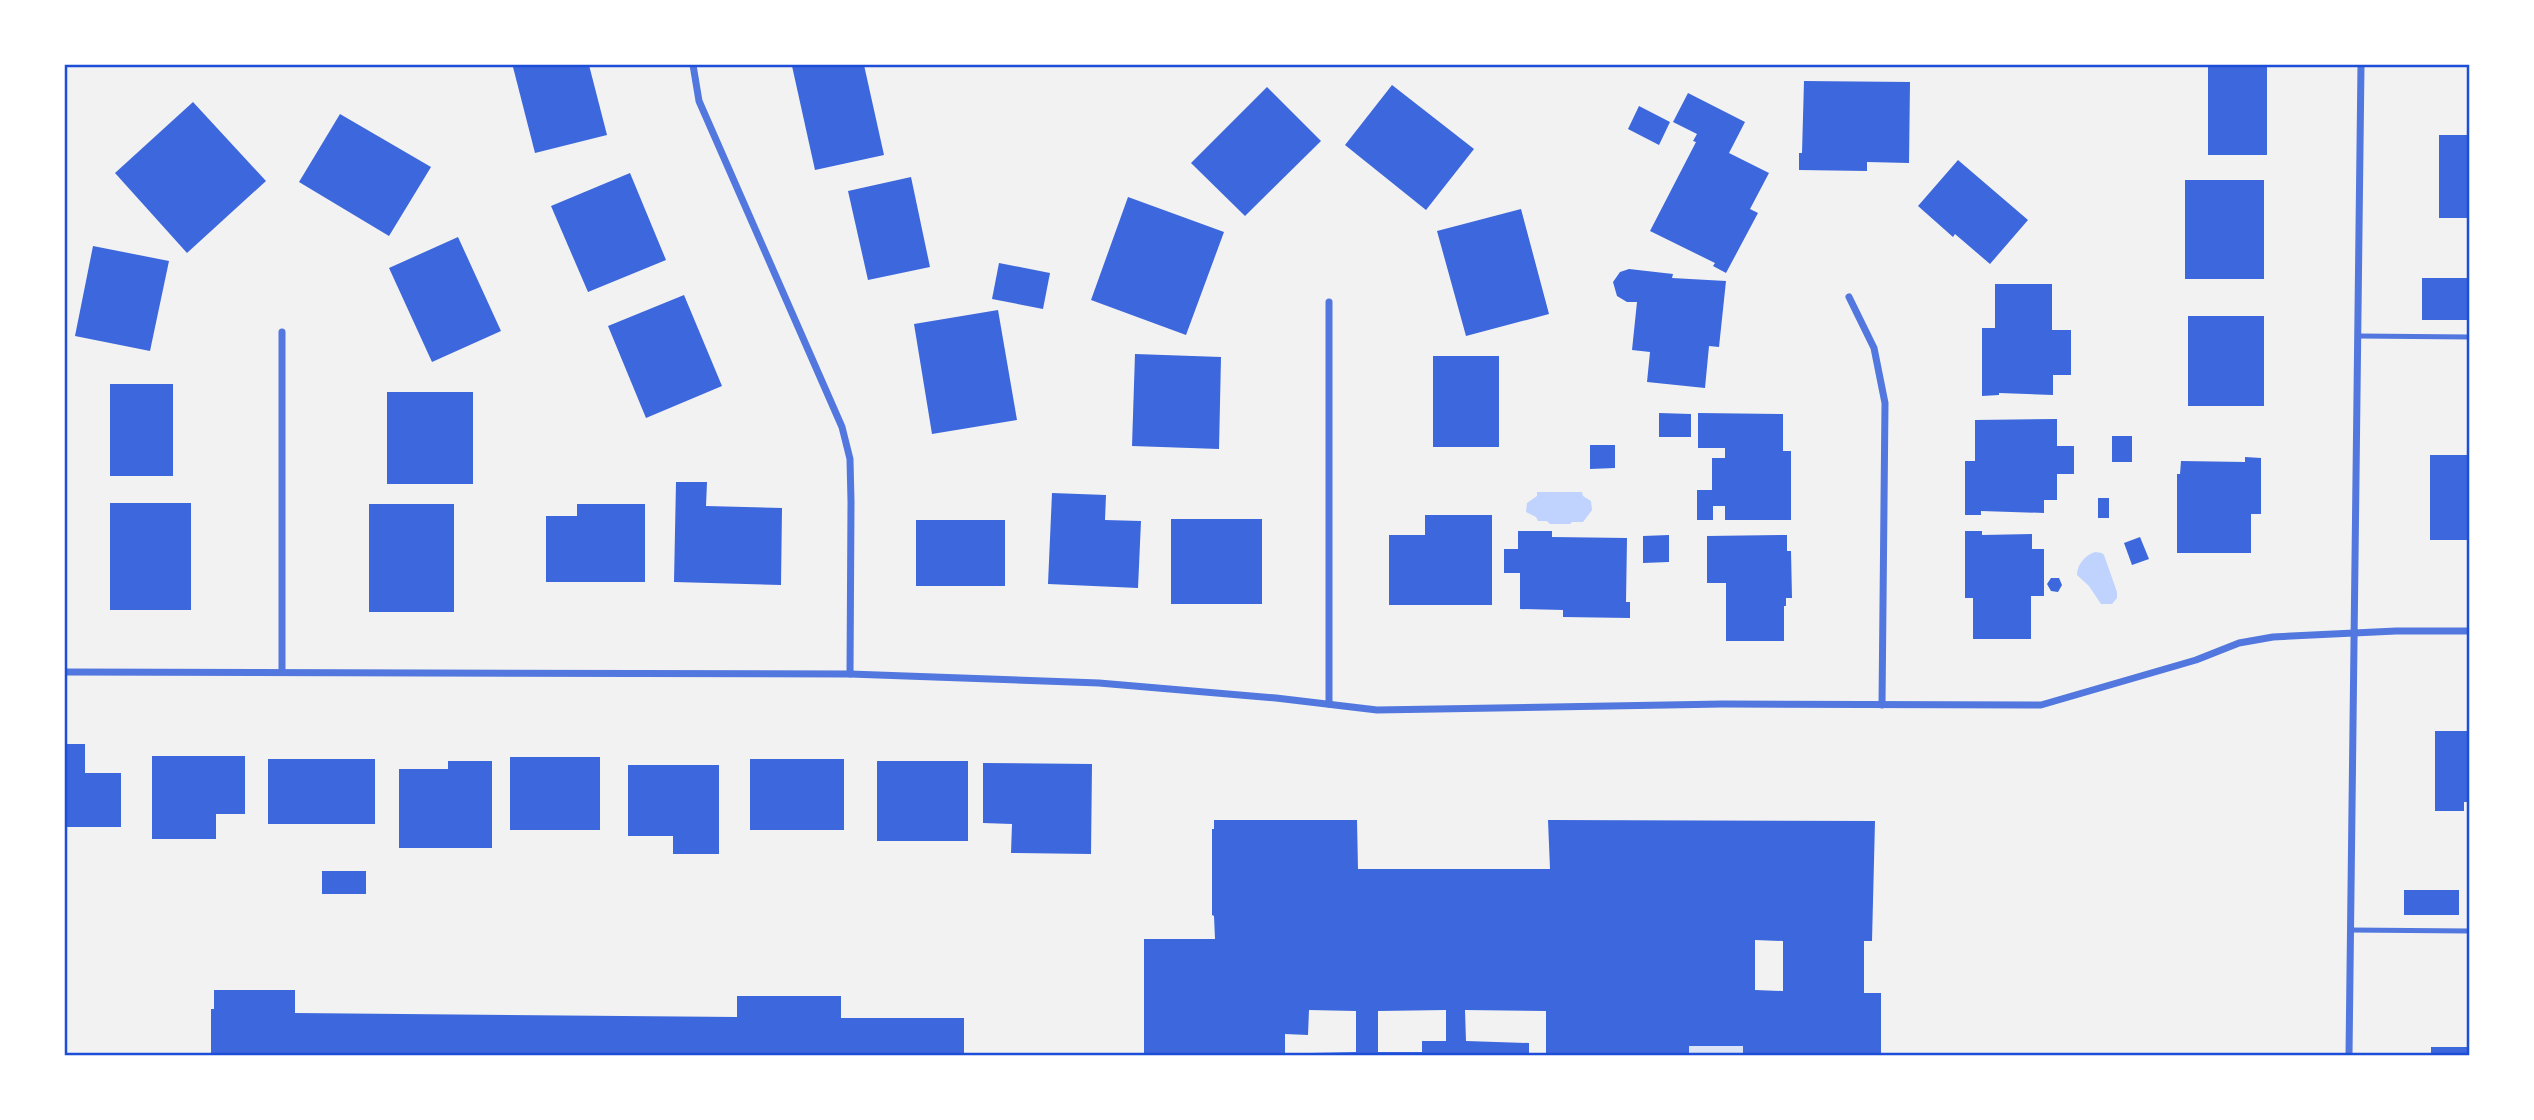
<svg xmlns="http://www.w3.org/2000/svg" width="2534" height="1120" font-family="Bitter,serif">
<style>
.green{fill:#dbe4f7}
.water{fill:#bfd3fe}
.building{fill:#3d67dc;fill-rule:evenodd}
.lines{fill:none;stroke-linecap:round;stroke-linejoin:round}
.service{stroke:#5277de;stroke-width:5}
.minor{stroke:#5277de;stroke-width:7}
.neatline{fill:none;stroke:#1d4ed8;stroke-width:2.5}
</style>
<rect width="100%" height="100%" fill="#f2f2f2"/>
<rect class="green" x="1689" y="1046" width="54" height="9"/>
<g class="water">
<polygon points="1537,492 1582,492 1583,496 1591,501 1592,510 1583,522 1572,522 1570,524 1550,524 1547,521 1538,521 1536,517 1526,512 1527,503 1537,496"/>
<path d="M2095,552L2102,553L2104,555L2117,592V598L2112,604H2101L2089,586L2077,575C2077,565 2085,555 2095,552Z"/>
</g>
<g class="building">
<polygon points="520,65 589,65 607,135 535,153 513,67"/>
<polygon points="797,65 864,65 884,155 815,170 792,66"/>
<rect x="2208" y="65" width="59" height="90"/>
<polygon points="1804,81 1910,82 1909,163 1867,162 1867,171 1799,170 1799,153 1802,153"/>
<polygon points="1392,85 1474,149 1426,210 1345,145"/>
<polygon points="1267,87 1321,141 1245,216 1191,163"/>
<polygon points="1688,93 1745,122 1729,153 1769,173 1750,209 1758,213 1726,273 1713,266 1715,263 1650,231 1696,142 1693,141 1697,134 1673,122"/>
<polygon points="193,102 266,181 187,253 115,173"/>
<polygon points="1639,106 1670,122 1659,145 1628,129"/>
<polygon points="340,114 431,167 389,236 299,182"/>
<rect x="2439" y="135" width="30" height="83"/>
<polygon points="1958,160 2028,220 1990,264 1955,234 1953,237 1918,206"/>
<polygon points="630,173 666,260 588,292 551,206"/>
<polygon points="911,177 930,267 868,280 848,191"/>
<rect x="2185" y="180" width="79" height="99"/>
<polygon points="1128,197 1224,232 1186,335 1091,300"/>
<polygon points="1521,209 1549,314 1466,336 1437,231"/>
<polygon points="458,237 501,331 432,362 389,268"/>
<polygon points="93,246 169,261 150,351 75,336"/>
<polygon points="999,263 1050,273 1043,309 992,299"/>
<polygon points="1629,269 1673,274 1672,278 1726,281 1719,347 1709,346 1705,388 1647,382 1650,352 1632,350 1637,302 1627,302 1617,296 1613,282 1620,272"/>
<rect x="2422" y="278" width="47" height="42"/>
<polygon points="1995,284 2052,284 2052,330 2071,330 2071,375 2053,375 2053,395 1999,393 1999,395 1982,396 1982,328 1995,328"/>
<polygon points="684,295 722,386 646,418 608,326"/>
<polygon points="998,310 1017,420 932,434 914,324"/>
<rect x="2188" y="316" width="76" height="90"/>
<polygon points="1135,354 1221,357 1219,449 1132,446"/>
<rect x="1433" y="356" width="66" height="91"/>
<rect x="110" y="384" width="63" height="92"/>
<rect x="387" y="392" width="86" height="92"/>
<polygon points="1659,413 1691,414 1691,437 1659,437"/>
<polygon points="1698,413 1783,414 1783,451 1791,451 1791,520 1725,520 1725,506 1713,506 1713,520 1697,520 1697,490 1712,490 1712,458 1725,458 1725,448 1698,448"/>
<polygon points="2057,419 2057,446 2074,446 2074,474 2057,474 2057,500 2044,500 2044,513 1981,511 1981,515 1965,515 1965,461 1975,461 1975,420"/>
<rect x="2112" y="436" width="20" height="26"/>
<polygon points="1590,445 1615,445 1615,468 1590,469"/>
<rect x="2430" y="455" width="39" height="85"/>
<polygon points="2245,457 2261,458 2261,514 2251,514 2251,553 2177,553 2177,474 2180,474 2181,461 2245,462"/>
<polygon points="676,482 707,482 706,506 782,508 781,585 674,582"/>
<polygon points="1052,493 1106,495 1105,520 1141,521 1138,588 1048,584"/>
<rect x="2098" y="498" width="11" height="20"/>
<rect x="110" y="503" width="81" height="107"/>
<rect x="369" y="504" width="85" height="108"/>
<polygon points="577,504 645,504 645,582 546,582 546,516 577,516"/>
<polygon points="1425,515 1492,515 1492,605 1389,605 1389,535 1425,535"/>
<rect x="1171" y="519" width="91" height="85"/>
<rect x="916" y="520" width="89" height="66"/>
<polygon points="1518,531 1552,531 1552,537 1627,538 1626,602 1630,602 1630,618 1563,617 1563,610 1520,609 1520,573 1504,573 1504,549 1518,549"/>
<polygon points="1965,531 1982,531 1982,535 2032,534 2032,549 2044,549 2044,596 2031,596 2031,639 1973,639 1973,598 1965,598"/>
<polygon points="1669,535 1669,562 1643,563 1643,536"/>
<polygon points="1787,535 1787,551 1791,551 1792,598 1786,598 1786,606 1784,606 1784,641 1726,641 1726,583 1707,583 1707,536"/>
<polygon points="2140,537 2149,559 2132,565 2124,543"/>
<polygon points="2051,578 2059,578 2062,585 2058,592 2051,591 2047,584"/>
<polygon points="2435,731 2469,731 2469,802 2464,802 2464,811 2435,811"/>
<polygon points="65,744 85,744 85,773 121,773 121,827 65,827"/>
<polygon points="152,756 245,756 245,814 216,814 216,839 152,839"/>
<rect x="510" y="757" width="90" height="73"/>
<rect x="268" y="759" width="107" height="65"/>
<rect x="750" y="759" width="94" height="71"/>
<polygon points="448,761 492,761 492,848 399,848 399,769 448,769"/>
<rect x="877" y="761" width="91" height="80"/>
<polygon points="983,763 1092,764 1091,854 1011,853 1012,824 983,823"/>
<polygon points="628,765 719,765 719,854 673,854 673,836 628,836"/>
<path d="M1214,820H1357L1358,869H1550L1548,820L1875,821L1872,941H1864V993H1881V1055H1743V1046H1689V1055H1546V1011L1465,1010L1466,1041L1529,1043V1055H1310V1053L1356,1052V1011L1309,1010L1308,1035L1285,1034V1055H1144V939H1215L1214,916L1212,915V829H1214ZM1755,940L1783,941V991L1755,990ZM1446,1010V1041H1422V1052H1378V1011Z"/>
<rect x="322" y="871" width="44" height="23"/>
<rect x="2404" y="890" width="55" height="25"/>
<polygon points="214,990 295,990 295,1013 737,1017 737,996 841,996 841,1018 964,1018 964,1055 211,1055 211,1009 214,1009"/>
<rect x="2431" y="1047" width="38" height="8"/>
</g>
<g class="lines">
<g class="service">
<polyline points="2359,336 2469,337"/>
<polyline points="2350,930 2469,931"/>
</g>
<g class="minor">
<polyline points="693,65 699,101 842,427 850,459 851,502 850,674"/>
<polyline points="1849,297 1874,348 1885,403 1882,705"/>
<polyline points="282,332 282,672"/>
<polyline points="65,672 850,674 1099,683 1276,698 1377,710 1723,704 2041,705 2196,660 2239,643 2273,637 2396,631 2469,631"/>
<polyline points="1329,704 1329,302"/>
<polyline points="2349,1055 2361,65"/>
</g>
</g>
<rect width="2534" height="1120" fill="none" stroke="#ffffff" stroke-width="133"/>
<rect x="66" y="66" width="2402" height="988" class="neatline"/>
</svg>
